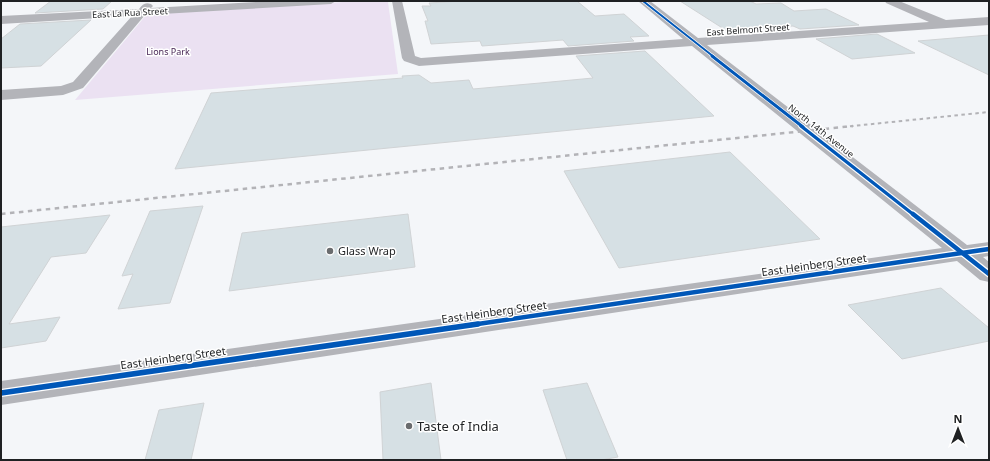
<svg xmlns="http://www.w3.org/2000/svg" width="990" height="461" font-family="'Noto Sans',sans-serif">
<style>
.green{fill:#ebe1f2}
.building{fill:#d6e0e4;stroke:#d0d3d5}
.lines{fill:none;stroke-linecap:round;stroke-linejoin:round}
.minor{fill:#b3b4b9;fill-rule:evenodd}
.rail-far1{stroke:#b3b3b7;stroke-width:2;stroke-dasharray:3.5 3.5;stroke-linecap:butt}
.rail{stroke:#b3b3b7;stroke-width:2.5;stroke-dasharray:4.5 4.5;stroke-linecap:butt}
.cycleway-far4-casing{stroke:#fff;stroke-width:3.5}
.cycleway-far3-casing{stroke:#fff;stroke-width:4.5}
.cycleway-far2-casing{stroke:#fff;stroke-width:5.5}
.cycleway-far1-casing{stroke:#fff;stroke-width:7}
.cycleway-casing{stroke:#fff;stroke-width:8}
.cycleway-far4{stroke:#0057b8;stroke-width:2}
.cycleway-far3{stroke:#0057b8;stroke-width:3}
.cycleway-far2{stroke:#0057b8;stroke-width:3.5}
.cycleway-far1{stroke:#0057b8;stroke-width:4.5}
.cycleway{stroke:#0057b8;stroke-width:5.5}
.poi-dot{fill:#6a6c6e;stroke:#fff;stroke-width:1.5}
.labels{text-anchor:middle;stroke-width:3;stroke-linejoin:round;paint-order:stroke}
.far-street-label{font-size:9px;fill:#1f2123;stroke:#fff}
.far-park-label{font-size:9px;fill:#492856;stroke:#fff}
.poi-label{font-size:11px;fill:#1f2123;stroke:#fff;text-anchor:start}
.street-label{font-size:11px;fill:#1f2123;stroke:#fff}
.near-poi-label{font-size:13px;fill:#1f2123;stroke:#fff;text-anchor:start}
</style>
<rect width="100%" height="100%" fill="#f4f6f9"/>
<polygon class="green" points="359,1 388,2 398,74 75,100 147,14"/>
<g class="building">
<polygon points="51,1 112,1 103,9 35,13"/>
<polygon points="460,1 577,1 595,16 624,14 649,36 630,37 634,41 568,46 563,40 482,46 480,41 431,44 425,21 428,21 422,6 431,6 429,3"/>
<polygon points="680,1 750,1 756,4 781,3 794,11 826,9 859,25 800,29 793,26 727,31"/>
<polygon points="91,20 41,66 1,68 1,39 20,24"/>
<polygon points="877,34 915,53 852,59 816,39"/>
<polygon points="989,35 989,75 918,41"/>
<polygon points="645,51 714,116 175,169 211,93 403,78 402,76 419,75 431,83 469,80 473,89 540,83 593,78 576,56"/>
<polygon points="730,152 820,239 619,268 564,171"/>
<polygon points="203,206 170,303 118,309 133,274 122,276 150,211"/>
<polygon points="408,214 415,267 229,291 242,233"/>
<polygon points="110,215 86,253 51,257 9,324 60,317 46,341 1,348 1,227"/>
<polygon points="941,288 989,328 989,341 902,359 848,305"/>
<polygon points="431,383 441,460 383,460 380,392"/>
<polygon points="587,383 618,457 601,460 567,460 543,390"/>
<polygon points="204,403 191,460 145,460 159,410"/>
</g>
<g class="lines">
<g class="minor">
<path d="M273,1H336L331,4L145,15L83,88L63,95L1,100V90L61,86L73,82L132,16L1,24V16L139,9C143,4 145,2 151,4L153,6L151,8Z"/>
<polygon points="392,1 402,1 415,56 421,58 683,39 638,1 650,1 698,38 929,22 886,3 885,1 899,1 946,20 989,17 989,25 707,45 967,245 989,242 989,256 983,257 989,262 989,282 980,280 957,261 1,405 1,381 942,248 692,46 419,66 404,61 402,58"/>
</g>
<polyline class="rail-far1" points="843,127 989,112"/>
<polyline class="rail" points="1,214 853,126"/>
<defs>
<polyline id="cycleway-far4" points="643,1 714,57"/>
<polyline id="cycleway-far3" points="712,56 803,127"/>
<polyline id="cycleway-far2" points="801,126 914,215"/>
<g id="cycleway-far1">
<polyline points="913,214 989,274"/>
<polyline points="471,325 989,249"/>
</g>
<polyline id="cycleway" points="1,393 478,324"/>
</defs>
<use href="#cycleway-far4" class="cycleway-far4-casing"/>
<use href="#cycleway-far3" class="cycleway-far3-casing"/>
<use href="#cycleway-far2" class="cycleway-far2-casing"/>
<use href="#cycleway-far1" class="cycleway-far1-casing"/>
<use href="#cycleway" class="cycleway-casing"/>
<use href="#cycleway-far4" class="cycleway-far4"/>
<use href="#cycleway-far3" class="cycleway-far3"/>
<use href="#cycleway-far2" class="cycleway-far2"/>
<use href="#cycleway-far1" class="cycleway-far1"/>
<use href="#cycleway" class="cycleway"/>
</g>
<g class="poi-dot">
<circle cx="330" cy="251" r="4"/>
<circle cx="409" cy="426" r="4"/>
</g>
<g class="labels">
<g class="far-street-label">
<text transform="translate(130 13) rotate(-3)" y="3">East La Rua Street</text>
<text transform="translate(748 30) rotate(-4)" y="3">East Belmont Street</text>
<text transform="translate(821 131) rotate(38)" y="3">North 14th Avenue</text>
</g>
<g class="far-park-label">
<text x="168" y="55">Lions Park</text>
</g>
<g class="poi-label">
<text x="338" y="255">Glass Wrap</text>
</g>
<g class="street-label">
<text transform="translate(814 265) rotate(-8)" y="4">East Heinberg Street</text>
<text transform="translate(494 312) rotate(-8)" y="4">East Heinberg Street</text>
<text transform="translate(173 358) rotate(-8)" y="4">East Heinberg Street</text>
</g>
<g class="near-poi-label">
<text x="417" y="431">Taste of India</text>
</g>
</g>
<rect width="990" height="461" fill="none" stroke="#1f2123" stroke-width="4"/>
<g transform="translate(958 429)" stroke="#ffffff" stroke-width="3" paint-order="stroke">
<path d="M0-3L7 15L0 10L-7 15Z" fill="#1f2123"/>
<text y="-6" font-size="11" font-weight="bold" text-anchor="middle" fill="#1f2123">N</text>
</g>
</svg>
